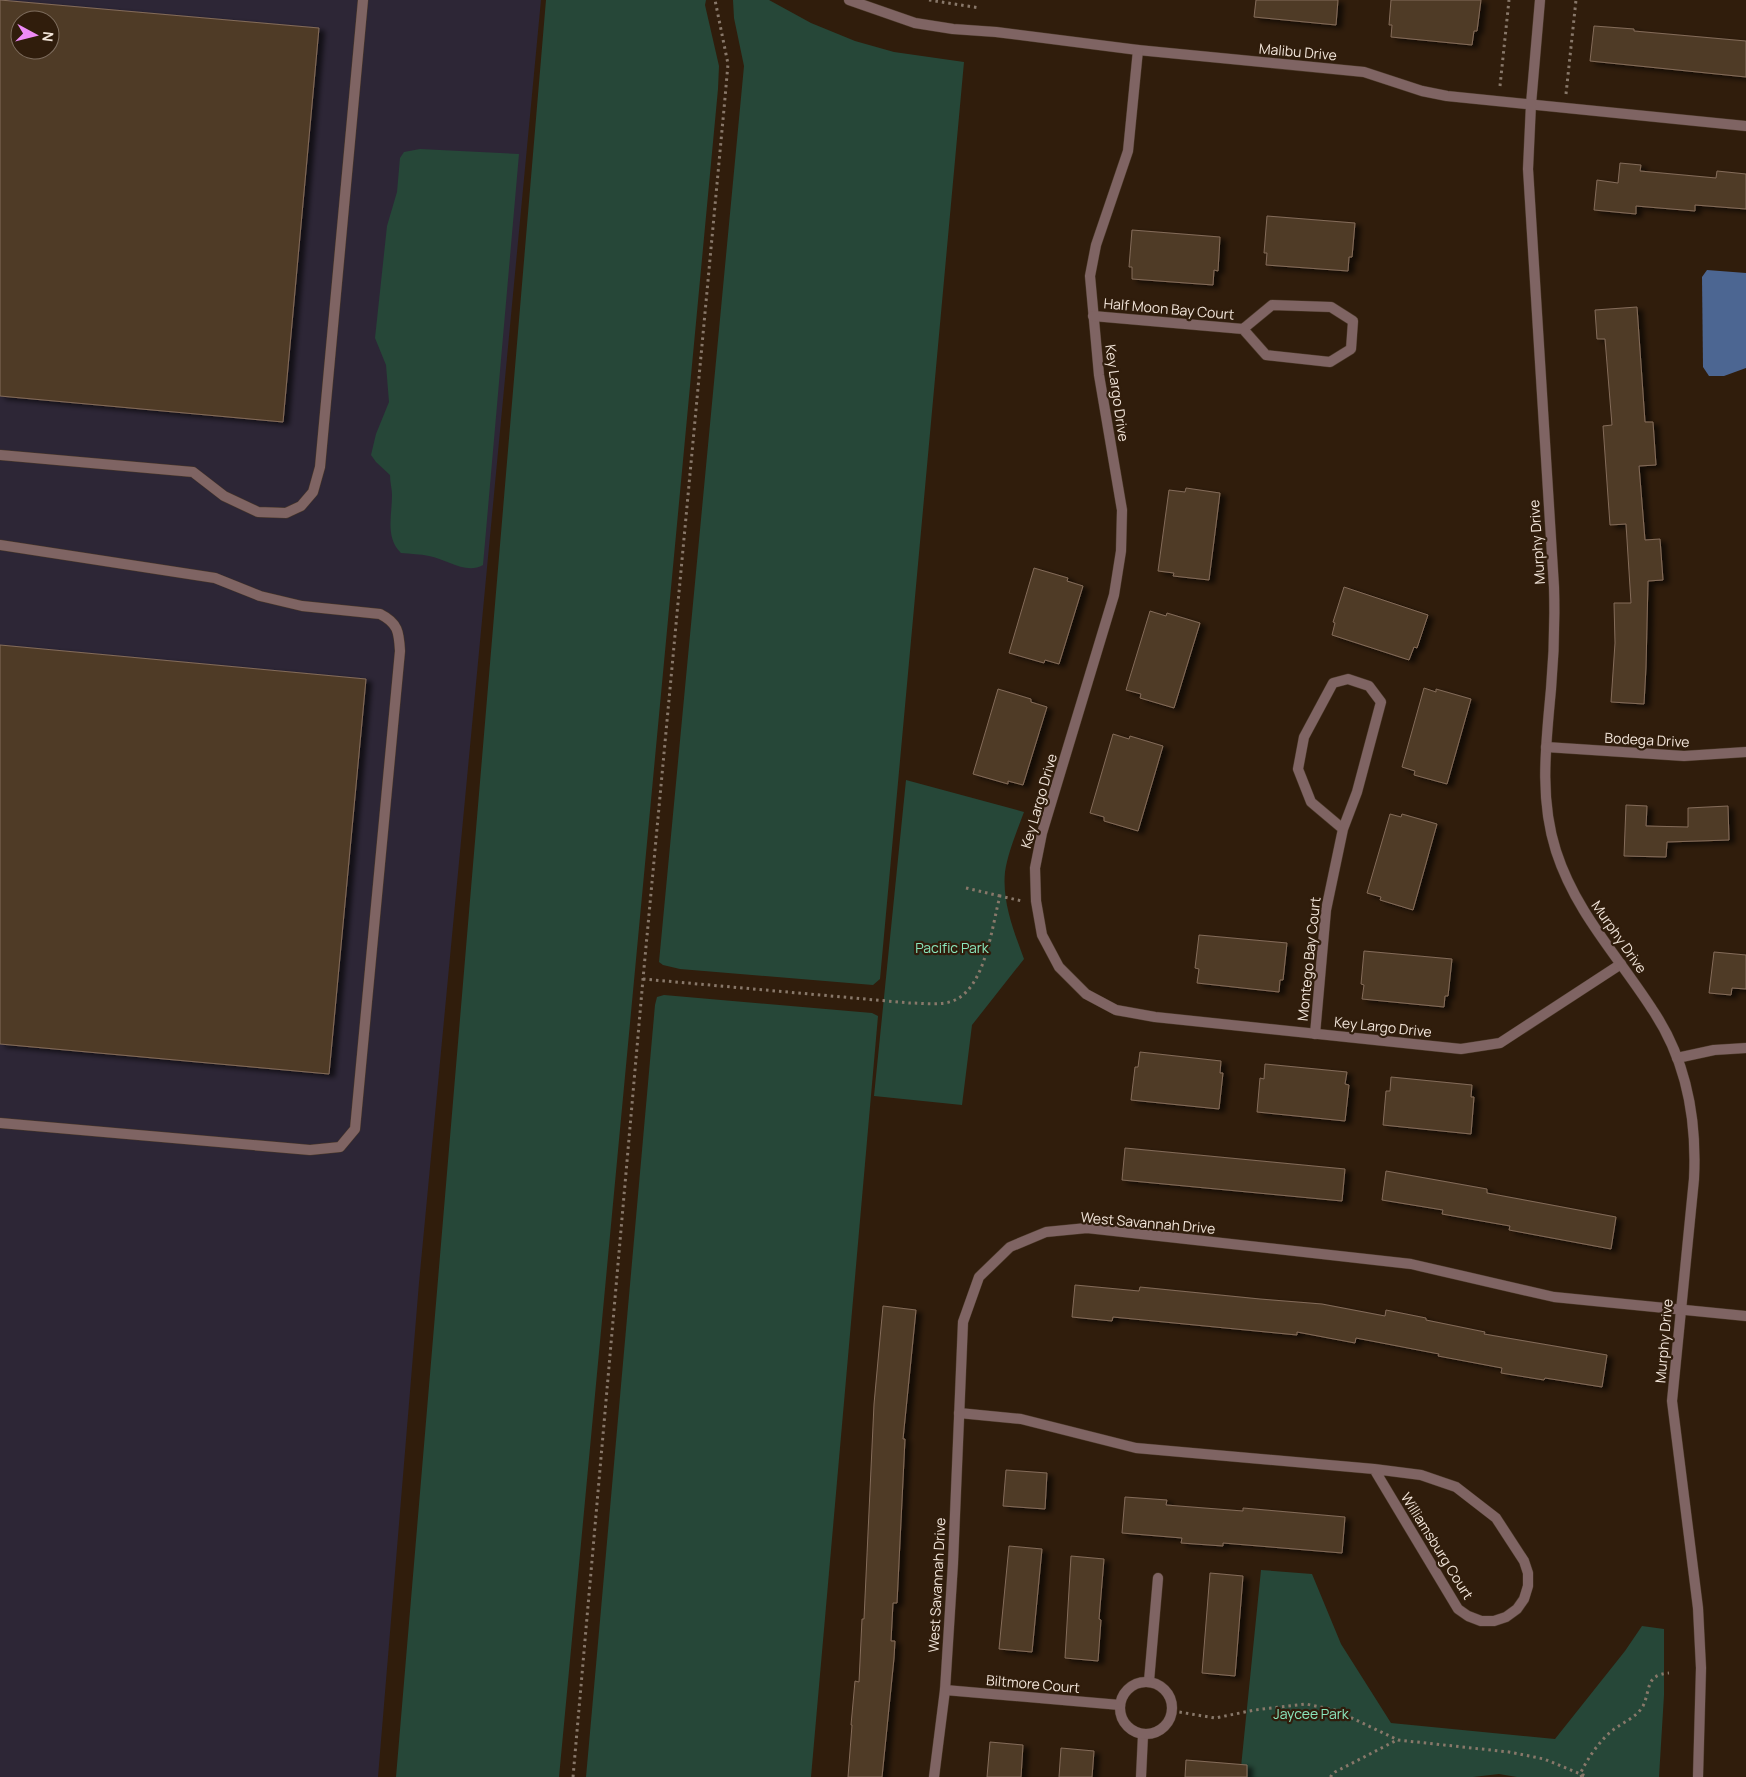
<svg xmlns="http://www.w3.org/2000/svg" width="1746" height="1777" font-family="Manrope,sans-serif">
<style>
.industrial{fill:#2d2636;fill-rule:evenodd}
.green{fill:#264738}
.water{fill:#4c6692}
.building{fill:#4f3a28;stroke:#846c59;fill-rule:evenodd;filter:url(#shadow)}
.lines{fill:none;stroke-linecap:round;stroke-linejoin:round}
.lane-casing{stroke:#4b3929;stroke-width:11}
.street-casing{stroke:#4b3929;stroke-width:11}
.path{stroke:#88786a;stroke-width:3;stroke-dasharray:2.5 4;stroke-linecap:butt}
.lane{stroke:#7f6463;stroke-width:10}
.street{stroke:#7f6463;stroke-width:10}
.labels{text-anchor:middle;stroke-width:4.5;stroke-linejoin:round;paint-order:stroke}
.street-label{font-size:14px;fill:#f2e5da;stroke:#301d0c}
.park-label{font-size:14px;fill:#8ae6bc;stroke:#301d0c}
</style>
<defs>
<filter id="shadow"><feDropShadow dx="5.5" dy="3" stdDeviation="2.5" flood-color="#0009"/></filter>
</defs>
<rect width="100%" height="100%" fill="#301d0c"/>
<path class="industrial" d="M0,0H541L419,1283L378,1777H0ZM20,20H50V50H20Z"/>
<g class="green">
<polygon points="546,0 706,0 705,5 719,66 718,89 559,1777 396,1777"/>
<polygon points="733,0 769,0 811,23 855,41 894,52 964,62 880,979 873,985 680,969 663,965 659,962 744,66 734,18"/>
<path d="M420,149L519,154L483,565C466,575 447,559 429,556C420,554 411,554 401,553C385,537 392,516 392,495C392,489 390,482 390,475L376,462L371,455L376,434L389,402L386,365L375,338L387,226L397,192L400,158L404,152Z"/>
<path d="M906,780L1024,812C1017,831 1008,852 1005,872C1002,902 1014,932 1024,959L972,1025L962,1105L874,1096Z"/>
<polygon points="664,995 872,1013 878,1016 811,1777 586,1777 655,1005 657,997"/>
<polygon points="1261,1570 1312,1574 1341,1644 1391,1723 1555,1739 1625,1651 1642,1626 1664,1629 1664,1695 1659,1777 1517,1777 1499,1774 1473,1777 1240,1777"/>
</g>
<polygon class="water" points="1707,270 1746,273 1746,368 1724,376 1709,376 1703,367 1702,277"/>
<g class="building">
<path d="M0,0L319,28L283,422L0,396ZM20,20H50V50H20Z"/>
<polygon points="1256,0 1338,0 1336,25 1254,17"/>
<polygon points="1391,0 1481,0 1477,31 1474,31 1472,45 1391,37 1392,25 1389,25"/>
<polygon points="1594,26 1634,29 1634,31 1746,41 1746,77 1590,61"/>
<polygon points="1620,163 1641,165 1640,171 1716,178 1717,171 1746,174 1746,209 1695,205 1695,211 1636,206 1636,214 1594,210 1597,180 1618,183"/>
<polygon points="1267,216 1355,223 1352,257 1349,257 1348,271 1266,265 1267,253 1264,253"/>
<polygon points="1132,230 1220,237 1218,271 1214,270 1213,285 1132,279 1132,267 1129,267"/>
<polygon points="1637,307 1645,422 1653,422 1656,465 1639,466 1645,540 1660,539 1663,580 1648,581 1646,667 1644,704 1611,702 1615,643 1614,603 1631,603 1626,524 1610,525 1603,426 1612,425 1605,339 1597,339 1595,310"/>
<polygon points="1186,488 1220,493 1209,580 1173,576 1174,573 1158,571 1169,490 1185,492"/>
<polygon points="1034,568 1068,578 1067,581 1083,586 1059,664 1045,660 1044,663 1009,653"/>
<polygon points="1344,587 1428,615 1417,648 1414,647 1409,660 1332,635 1335,623 1333,622"/>
<polygon points="1150,611 1166,616 1167,613 1200,623 1174,708 1140,698 1141,694 1126,690"/>
<polygon points="0,645 366,679 329,1074 0,1044"/>
<polygon points="1424,688 1436,692 1436,689 1471,699 1447,784 1414,775 1415,771 1402,767"/>
<polygon points="998,689 1031,699 1031,702 1047,707 1023,785 1008,781 1008,784 973,774"/>
<polygon points="1113,734 1129,739 1130,736 1163,746 1138,831 1104,821 1104,817 1090,813"/>
<polygon points="1626,805 1647,806 1646,826 1688,827 1688,808 1728,806 1729,840 1667,842 1666,857 1624,856"/>
<polygon points="1390,814 1401,817 1402,814 1437,824 1413,910 1380,900 1381,897 1367,893"/>
<polygon points="1199,935 1287,943 1283,980 1280,980 1279,992 1197,983 1199,969 1195,968"/>
<polygon points="1364,951 1452,959 1448,996 1445,996 1444,1007 1362,999 1364,985 1361,984"/>
<polygon points="1714,952 1746,955 1746,989 1732,988 1731,995 1709,993"/>
<polygon points="1140,1052 1221,1061 1220,1073 1223,1073 1219,1109 1131,1100 1135,1067 1138,1067"/>
<polygon points="1265,1064 1347,1072 1345,1084 1349,1085 1345,1121 1257,1112 1260,1078 1264,1079"/>
<polygon points="1391,1077 1472,1085 1471,1097 1474,1097 1471,1134 1383,1125 1386,1091 1390,1091"/>
<polygon points="1125,1148 1345,1169 1342,1201 1122,1180"/>
<polygon points="1386,1171 1487,1189 1487,1193 1616,1217 1611,1249 1509,1230 1510,1226 1442,1214 1443,1210 1382,1200"/>
<polygon points="1075,1285 1139,1291 1140,1287 1260,1299 1322,1304 1385,1316 1386,1310 1426,1318 1426,1320 1485,1332 1484,1334 1607,1355 1602,1387 1545,1378 1544,1380 1501,1373 1502,1368 1438,1356 1439,1354 1356,1338 1355,1343 1297,1332 1297,1335 1113,1317 1112,1321 1072,1317"/>
<polygon points="883,1306 916,1310 903,1439 905,1439 897,1603 893,1603 891,1641 895,1641 894,1658 882,1777 848,1777 852,1725 851,1725 855,1681 859,1682 862,1619 864,1619 874,1404"/>
<polygon points="1006,1470 1047,1473 1045,1509 1003,1506"/>
<polygon points="1125,1497 1167,1500 1166,1505 1243,1511 1243,1508 1345,1517 1342,1553 1223,1543 1223,1546 1181,1543 1182,1538 1122,1533"/>
<polygon points="1009,1546 1042,1549 1032,1652 999,1649"/>
<polygon points="1071,1556 1104,1559 1099,1619 1101,1620 1098,1661 1065,1658"/>
<polygon points="1210,1573 1243,1576 1235,1676 1202,1673"/>
<polygon points="990,1742 1023,1745 1021,1777 987,1777"/>
<polygon points="1061,1748 1094,1751 1092,1777 1059,1777"/>
<polygon points="1186,1760 1247,1765 1247,1777 1185,1777"/>
</g>
<g class="lines">
<defs>
<g id="lane">
<polyline points="1531,104 1540,0"/>
<polyline points="0,455 193,472 224,496 258,512 286,513 301,506 313,492 320,467 363,0"/>
<path d="M0,545L215,578L260,596L302,606L380,614C398,623 399,632 400,651L355,1129L340,1147L310,1150L0,1123"/>
<polyline points="1149,1681 1158,1578"/>
<polyline points="1141,1777 1143,1735"/>
</g>
<g id="street">
<polyline points="849,0 915,23 953,29 996,32 1138,50 1364,72 1422,91 1447,96 1746,126"/>
<polyline points="1138,50 1128,151 1096,245 1090,276 1099,375 1122,510 1121,551 1114,595 1042,833 1035,868 1036,901 1042,935 1059,967 1086,994 1116,1010 1155,1017 1461,1049 1500,1043 1621,964"/>
<path d="M1531,104L1528,169L1554,587C1555,621 1554,655 1551,689C1546,744 1539,798 1556,851C1576,913 1618,956 1652,1009C1686,1059 1697,1119 1694,1179L1672,1401L1698,1608L1701,1668L1698,1777"/>
<polyline points="1093,316 1243,329 1266,355 1330,362 1351,349 1353,321 1331,307 1272,305 1243,329"/>
<polyline points="1546,747 1684,756 1746,752"/>
<polyline points="1315,1034 1326,910 1343,829 1357,792 1381,702 1369,686 1348,679 1333,683 1304,737 1298,769 1311,802 1343,829"/>
<polyline points="1677,1058 1714,1050 1746,1048"/>
<polyline points="959,1413 1021,1419 1136,1448 1374,1469 1421,1475 1456,1487 1496,1518 1524,1561 1528,1573 1528,1586 1524,1599 1517,1609 1506,1617 1494,1621 1481,1621 1468,1616 1458,1609 1374,1469"/>
<circle cx="1146" cy="1708" r="26"/>
<polyline points="945,1690 1120,1705"/>
<polyline points="934,1777 945,1690 953,1563 963,1322 979,1277 1010,1247 1046,1232 1087,1228 1411,1264 1554,1297 1746,1316"/>
</g>
</defs>
<use href="#lane" class="lane-casing"/>
<use href="#street" class="street-casing"/>
<g class="path">
<polyline points="929,0 980,8"/>
<polyline points="1500,86 1509,0"/>
<polyline points="1566,94 1576,0"/>
<polyline points="966,888 1000,896"/>
<path d="M643,979L909,1003C924,1003 942,1006 955,1000C986,986 992,925 1000,896L1022,901"/>
<polyline points="1173,1711 1215,1718 1255,1710 1306,1704 1335,1710 1398,1740 1509,1752 1544,1759 1588,1777"/>
<polyline points="573,1777 643,979 725,98 728,64 715,0"/>
<polyline points="1332,1777 1331,1776 1335,1772 1397,1740"/>
<path d="M1582,1777L1580,1774C1588,1758 1599,1741 1613,1730C1623,1722 1636,1718 1643,1706C1651,1689 1645,1675 1669,1673"/>
</g>
<use href="#lane" class="lane"/>
<use href="#street" class="street"/>
</g>
<g class="labels">
<g class="street-label">
<text transform="translate(1298 52) rotate(5)" y="5">Malibu Drive</text>
<text transform="translate(1169 309) rotate(5)" y="5">Half Moon Bay Court</text>
<text transform="translate(1117 393) rotate(82)" y="5">Key Largo Drive</text>
<text transform="translate(1537 542) rotate(-94)" y="5">Murphy Drive</text>
<text transform="translate(1647 740) rotate(3)" y="5">Bodega Drive</text>
<text transform="translate(1039 801) rotate(-74)" y="5">Key Largo Drive</text>
<text transform="translate(1619 937) rotate(55)" y="5">Murphy Drive</text>
<text transform="translate(1309 959) rotate(-84)" y="5">Montego Bay Court</text>
<text transform="translate(1383 1027) rotate(6)" y="5">Key Largo Drive</text>
<text transform="translate(1148 1223) rotate(5)" y="5">West Savannah Drive</text>
<text transform="translate(1664 1341) rotate(-85)" y="5">Murphy Drive</text>
<text transform="translate(1437 1546) rotate(58)" y="5">Williamsburg Court</text>
<text transform="translate(937 1585) rotate(-87)" y="5">West Savannah Drive</text>
<text transform="translate(1033 1684) rotate(5)" y="5">Biltmore Court</text>
</g>
<g class="park-label">
<text x="952" y="953">Pacific Park</text>
<text x="1311" y="1719">Jaycee Park</text>
</g>
</g>
<g transform="translate(35 35) rotate(97)"><circle r="24" fill="#301d0c" stroke="#7e6d5e"/>
<path d="M0-4L9 19L0 12L-9 19Z" fill="#ee8bf7"/>
<text y="-8" font-size="14" font-weight="bold" text-anchor="middle" fill="#f2e5da">N</text>
</g>
</svg>
